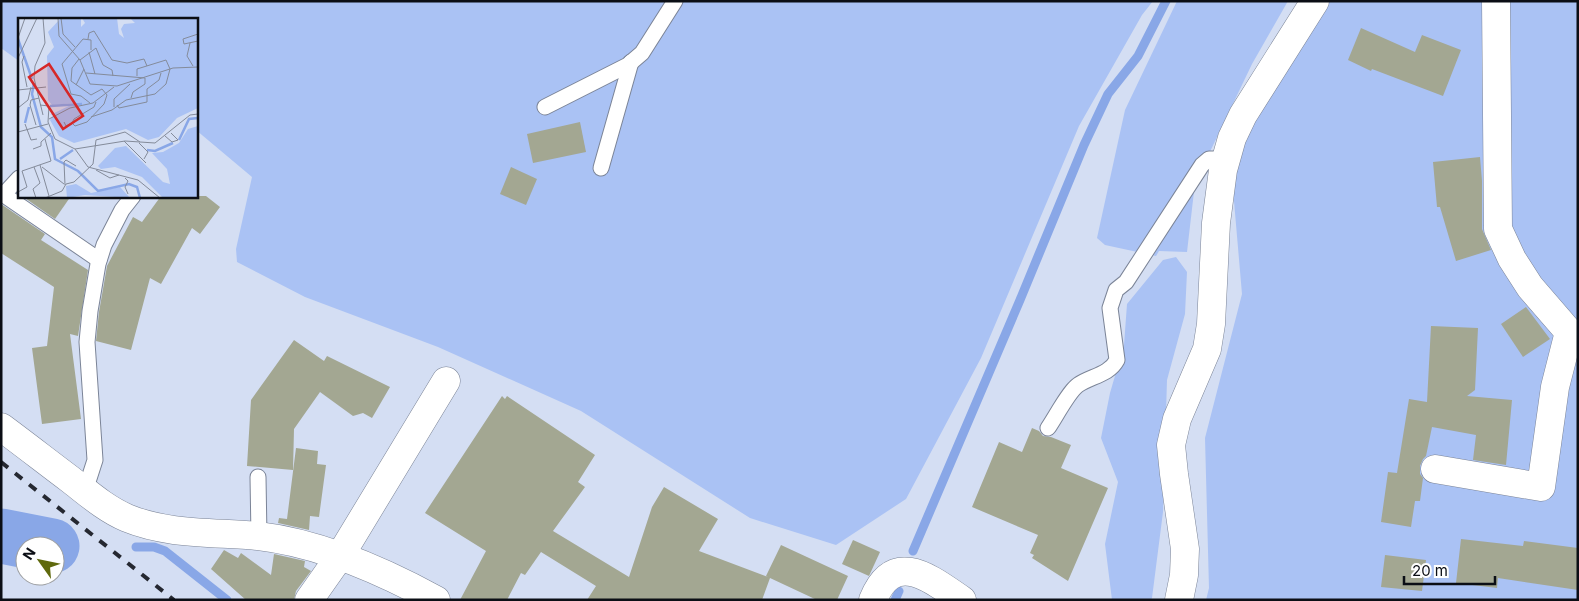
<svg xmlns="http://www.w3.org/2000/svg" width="1579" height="601" font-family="Inter,sans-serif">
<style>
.green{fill:#aac2f4}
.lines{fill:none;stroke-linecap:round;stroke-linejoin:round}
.stream{stroke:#89a7e7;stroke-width:9}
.river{stroke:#89a7e7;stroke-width:55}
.building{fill:#a3a792}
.service-casing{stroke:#7b8497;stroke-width:17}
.minor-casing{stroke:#7b8497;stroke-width:29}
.service{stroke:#fff;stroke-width:15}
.minor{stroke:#fff;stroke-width:28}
.rail{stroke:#252831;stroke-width:4;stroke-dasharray:9 9;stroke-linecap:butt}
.inset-river{fill:none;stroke:#89a7e7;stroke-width:2.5}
.inset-road{fill:none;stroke:#848b9a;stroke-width:1}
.view{fill:#d62828;fill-opacity:0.15;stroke:#d62828;stroke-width:2.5}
.inset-edge{fill:none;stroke:#0b0e15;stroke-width:2.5}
</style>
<rect width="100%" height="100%" fill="#d4def3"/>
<g class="green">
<polygon points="1,1 1153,1 1142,15 1079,126 981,358 906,499 836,545 750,518 581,411 438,347 305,297 237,262 236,249 252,177 196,130 196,19 19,19 19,61 1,48"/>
<polygon points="1177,1 1288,1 1252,64 1195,183 1187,252 1159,251 1156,256 1105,245 1097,238 1125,110"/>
<polygon points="1315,1 1578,1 1578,600 1206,600 1209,588 1205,438 1242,294 1232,178 1249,120"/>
<polygon points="1176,257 1187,272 1185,314 1167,380 1163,512 1152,598 1151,600 1112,600 1105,544 1118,482 1101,438 1110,393 1124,345 1127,304 1163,260"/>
</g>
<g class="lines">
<g class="stream">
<polyline points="136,547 154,547 165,551 227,600"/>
<polyline points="913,551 1020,300 1084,145 1108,94 1138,56 1166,1"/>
<polyline points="895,600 899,591"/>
</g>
<polyline class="river" points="1,536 52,546"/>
</g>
<g class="building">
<polygon points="1361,28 1415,52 1422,35 1461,50 1443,96 1372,69 1371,71 1348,60"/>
<polygon points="580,122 586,152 533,163 527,134"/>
<polygon points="1480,157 1482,181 1482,229 1491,250 1456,261 1440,207 1437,207 1433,162"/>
<polygon points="511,167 537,179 526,205 500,194"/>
<polygon points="22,196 71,196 55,219"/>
<polygon points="161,196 206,196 220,207 200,234 192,228 161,284 150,278 131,350 96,341 99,312 107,266 133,217 142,222"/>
<polygon points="1,204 45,234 41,240 88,270 78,336 70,334 81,419 42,424 32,348 47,346 54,287 1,253"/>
<polygon points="1526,307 1550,339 1523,357 1501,324"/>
<polygon points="1431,326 1478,328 1475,390 1467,396 1512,400 1506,465 1473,460 1476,435 1432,427 1426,456 1423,459 1420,466 1420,474 1423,478 1420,501 1415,501 1411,527 1381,522 1388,472 1397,473 1409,399 1427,402"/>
<polygon points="294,340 324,361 327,356 390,387 372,418 363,413 353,416 320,392 294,429 293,470 247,466 251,400"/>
<polygon points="502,396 505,399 507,396 595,455 578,482 585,487 553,531 629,577 652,507 664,487 718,519 699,551 768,577 766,576 781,545 848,576 837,600 817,600 770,578 762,600 587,600 596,586 541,552 525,575 521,573 507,600 460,600 486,551 425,513"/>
<polygon points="1032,428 1039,431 1043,436 1051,437 1071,445 1061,468 1108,488 1068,581 1032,558 1034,555 1030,553 1038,535 972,507 999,442 1022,452"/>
<polygon points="296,448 318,451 317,464 326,465 319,517 310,516 309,530 278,523 279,518 287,519"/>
<polygon points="1461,539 1523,546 1524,541 1578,548 1578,590 1498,578 1497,588 1456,583"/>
<polygon points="853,540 880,552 869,576 842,564"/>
<polygon points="224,550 238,558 241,553 271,575 274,554 305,561 304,567 311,571 296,591 294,600 246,600 211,569"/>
<polygon points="1385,555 1426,560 1422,591 1381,587"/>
</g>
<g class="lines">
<defs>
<g id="service">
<polyline points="545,107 628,65 642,53 675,1"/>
<polyline points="601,168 631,62"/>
<polyline points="19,178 6,192 7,197 99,260"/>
<path d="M1048,428C1055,418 1069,391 1078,385C1091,376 1109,375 1117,360L1110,308L1116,290L1126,282L1202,165L1209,159H1226"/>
<polyline points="258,477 259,537"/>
<polyline points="85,491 95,460 87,342 90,311 98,264 104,245 122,210 133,196"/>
</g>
<g id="minor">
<path d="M1,427C24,444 47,462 71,480C89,494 106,509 127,518C168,535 215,532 258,536C319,543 383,571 436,600"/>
<polyline points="1435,469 1541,487 1555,387 1569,332 1530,287 1512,259 1498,229 1496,1"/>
<polyline points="309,600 340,556 446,381"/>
<path d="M873,600C894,548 931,579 962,600"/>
<polyline points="1179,600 1184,575 1185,549 1174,474 1171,445 1177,419 1207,349 1211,324 1216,223 1223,170 1232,138 1243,115 1315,1"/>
</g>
</defs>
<use href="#service" class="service-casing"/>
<use href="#minor" class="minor-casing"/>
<use href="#service" class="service"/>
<use href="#minor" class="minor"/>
<polyline class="rail" points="1,462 174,600"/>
</g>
<g transform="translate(18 18)">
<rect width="180" height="180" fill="#d4def3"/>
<path d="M43,0H63V9L67,5L64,0H99L101,16L106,20L103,11L106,6L117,5L112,0H180V90L159,100L141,119L130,122L108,111L56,125L41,118L32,102L36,97H32L57,85L34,87L30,82L29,38L36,29L30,14ZM180,108V180H145L124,159L97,149L83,151L80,148L97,130L108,128L145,164L152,166L149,151L134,135L145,134L161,125L170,111ZM58,166L73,175L102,169L112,180L67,177L49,180L48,168Z" fill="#aac2f4"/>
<path class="inset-river" d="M0,21L14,61M16,65L14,76L23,109L34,119L37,141L60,153L80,173L111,166L119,169L122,180M32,88L64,86M7,105L11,89M161,122L171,101L180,100M129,132L137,133L155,125M42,141L55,132"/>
<path class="inset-road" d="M40,0L41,18L62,42L72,66L99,68L155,50L180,49M43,0L45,16L57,29M180,16L165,21L166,26L180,23M0,20L7,0M70,21L71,15L76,13L94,42L109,45L126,41L129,48M172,25L169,38L175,48M71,34L77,56M6,38L4,44L9,69M0,40L19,0M62,42L78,30L85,47L94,52L95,58M68,55L127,60V66L115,74L113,80M58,67L66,51M0,72L28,69M72,85L63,78L53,76L44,46L65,21L73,22V32M22,87L31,88L30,104L37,121L57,131L107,123L137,125L172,97L180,96M99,87L101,90L129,84V71L141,62L143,55M96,89V81L112,66M0,90L10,82L13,69M25,97L16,60L17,48L27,25L25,0M73,99L94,92L108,82L137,76L148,66L152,51L148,42L119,51V58M31,101L52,90L75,85L96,69M46,104L48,108L54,105L56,101L76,89L78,84M54,105L57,108L69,104L86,86L89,77L84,71L73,77L53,63L54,50L61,41M7,106L13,122L19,121M18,107L12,87L13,82L21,80M0,114L30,106M147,118L154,124L160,122L153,115M106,123L128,145M121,125L130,134L126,141M15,131L23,128V124L33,115M57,131L70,149L120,162L142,180M22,147L31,178M16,149L22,165L15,171L18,180M24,149L46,166M78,152L92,160L101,157M107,160L110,163L107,169L110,176M47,167L46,144L48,142L58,148M0,174L9,169L4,153L33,143L27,121M27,180L44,173L48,166L56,164L75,146L78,122L107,114L122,124"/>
<path class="view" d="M31,46L65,98L45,111L11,59Z"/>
<rect width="180" height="180" class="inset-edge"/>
</g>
<rect width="1579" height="601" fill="none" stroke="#0b0e15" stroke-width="5"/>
<g transform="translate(40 561) rotate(303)"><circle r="24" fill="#ffffff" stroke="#9d9fa1"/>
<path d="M0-4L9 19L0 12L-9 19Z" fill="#5f690d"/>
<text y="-8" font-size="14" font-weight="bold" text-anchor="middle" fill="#0b0e15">N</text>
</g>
<path d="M1404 576v8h91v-8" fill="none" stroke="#0b0e15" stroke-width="2.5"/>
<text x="1412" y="576" font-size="15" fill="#0b0e15" stroke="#ffffff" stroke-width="4" paint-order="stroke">20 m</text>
</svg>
